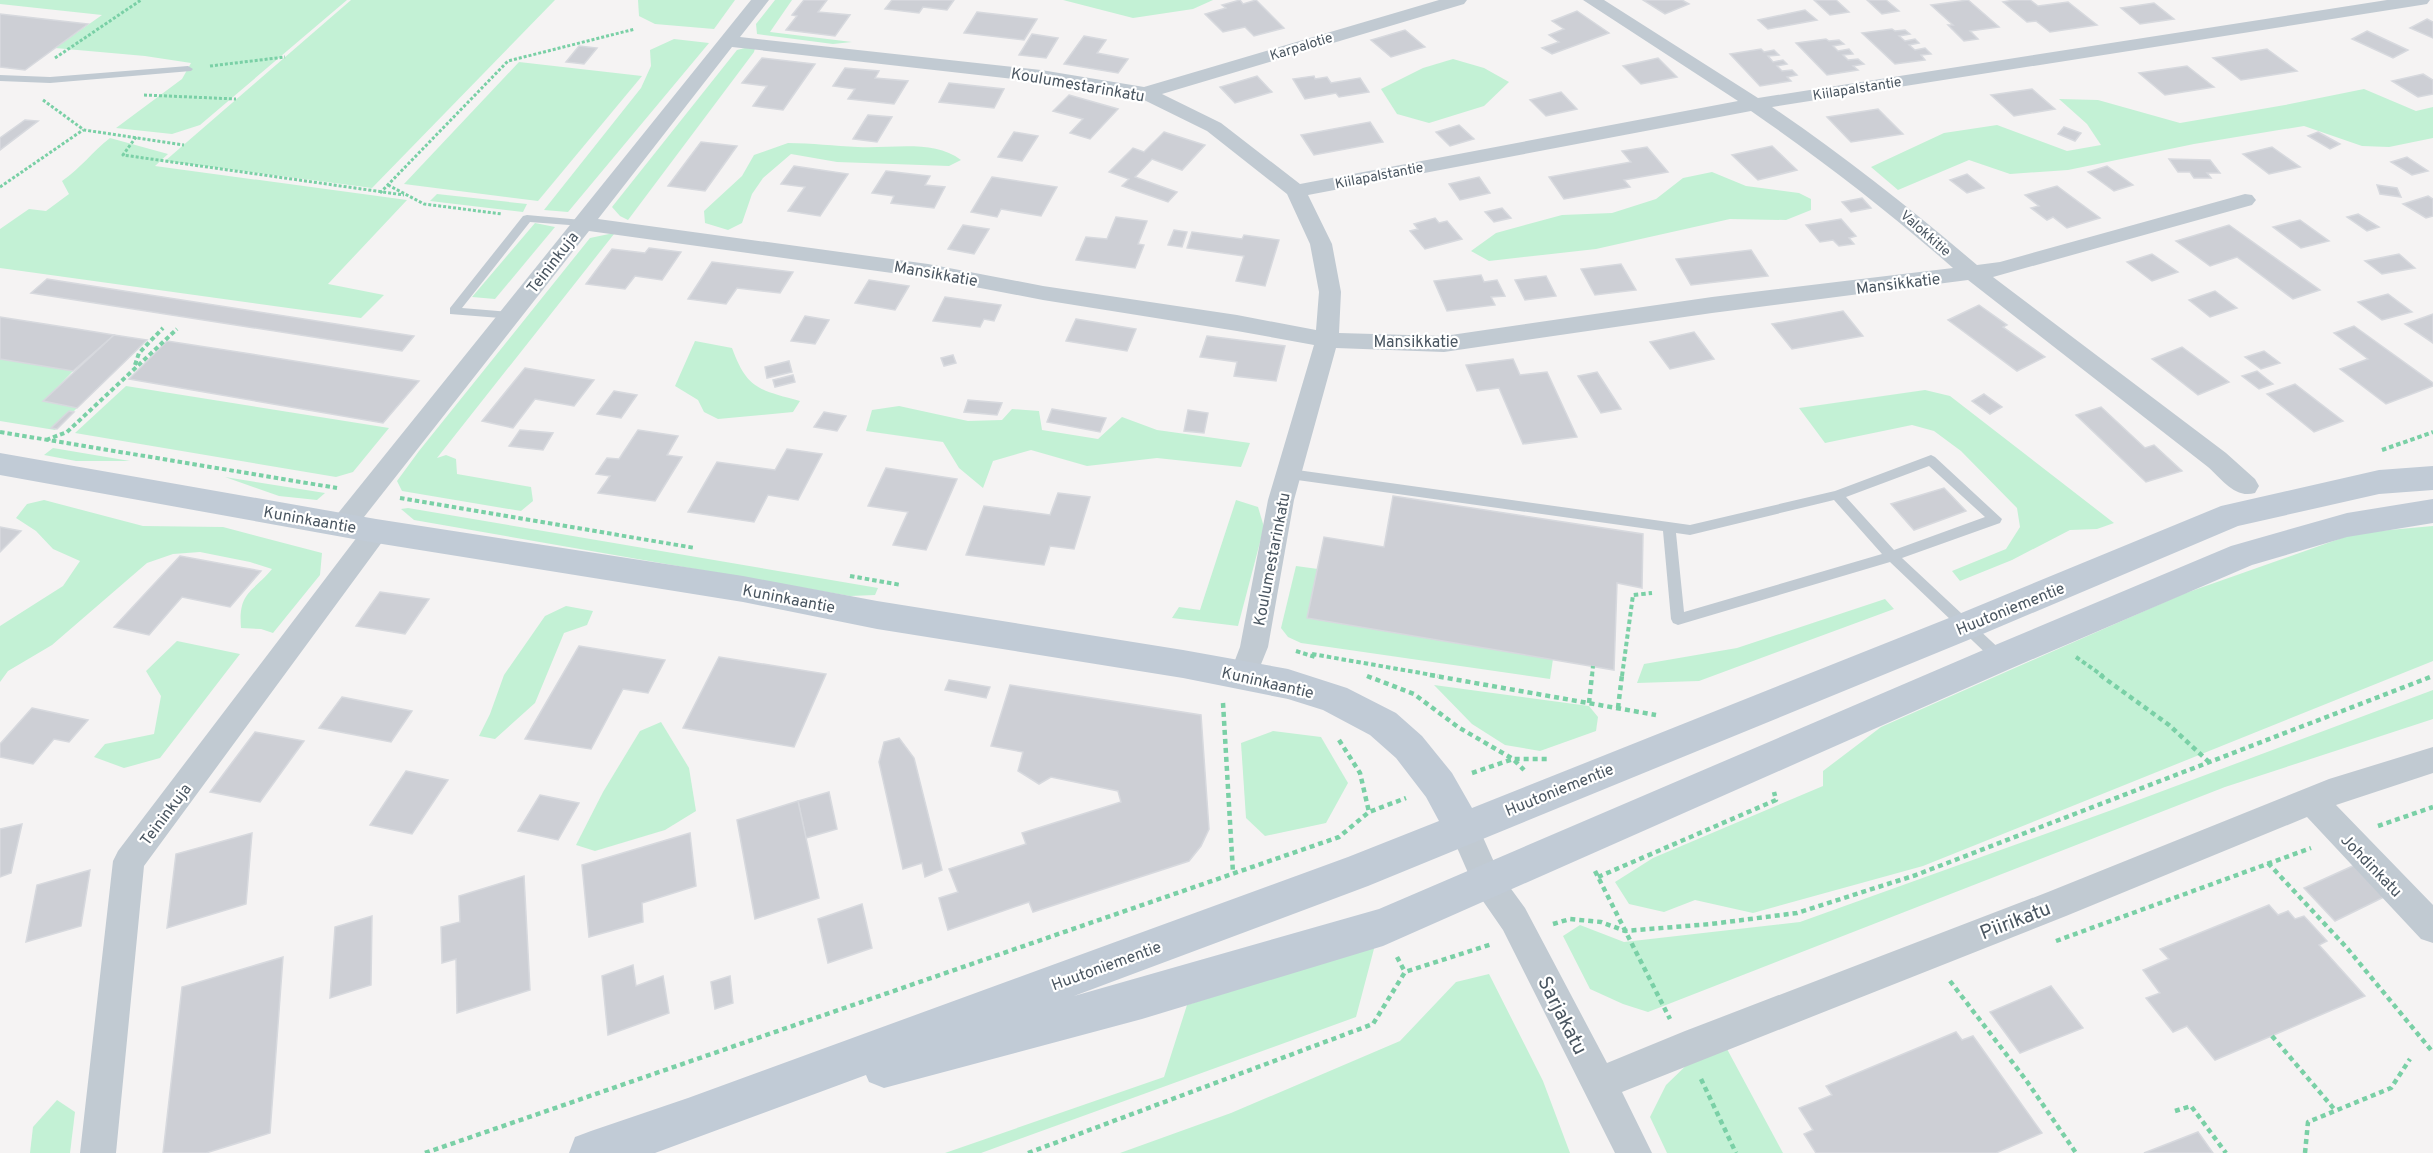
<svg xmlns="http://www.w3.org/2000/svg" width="2433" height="1153" font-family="Overpass,sans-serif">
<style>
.green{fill:#c3f1d5}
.building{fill:#cdcfd5;stroke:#d7d9de;stroke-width:1.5}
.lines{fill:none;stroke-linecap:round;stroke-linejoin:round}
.path-far2{stroke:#7ad0a6;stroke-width:3;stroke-dasharray:3 2;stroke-linecap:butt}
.path-far1{stroke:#7ad0a6;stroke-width:4;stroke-dasharray:4.5 3;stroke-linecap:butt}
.path{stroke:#7ad0a6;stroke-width:4.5;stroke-dasharray:5 4;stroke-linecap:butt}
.lane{fill:#c1cad2;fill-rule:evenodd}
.street{fill:#c1cad2;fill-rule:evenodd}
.secondary{fill:#c1cbd6;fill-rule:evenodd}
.labels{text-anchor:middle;stroke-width:4.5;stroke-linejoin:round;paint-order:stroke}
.far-street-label{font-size:14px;fill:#4a5661;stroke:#fff}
.street-label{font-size:16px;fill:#4a5661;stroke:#fff}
.near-street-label{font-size:20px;fill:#4a5661;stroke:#fff}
</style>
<rect width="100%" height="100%" fill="#f5f3f3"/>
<g class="green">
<polygon points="0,0 347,0 200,125 172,134 116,128 182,79 191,63 145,56 55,48 102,15 0,4"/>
<polygon points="351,0 555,0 372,188 165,161"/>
<polygon points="638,0 735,0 714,29 655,24 639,16"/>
<polygon points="775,0 792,0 770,32 852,42 833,44 757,34 756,24"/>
<polygon points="1063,0 1213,0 1193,9 1133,18"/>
<polygon points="674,39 709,43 568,212 544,210 641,88 651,66 650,50"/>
<polygon points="749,47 755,48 754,52 628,220 620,216 612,207 737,50"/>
<polygon points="1453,59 1484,68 1509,82 1484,106 1429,123 1397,114 1381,89 1423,68"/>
<polygon points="519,62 642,76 538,201 404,184"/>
<polygon points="2364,89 2416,111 2433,107 2433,138 2389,147 2362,146 2304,126 2194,144 2068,170 2010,174 1969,160 1898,190 1871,167 1944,133 1997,125 2067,151 2101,145 2087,124 2059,99 2098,100 2180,123 2285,105"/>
<path d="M110,138L168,154L155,166L407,200L328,284L384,295L361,318L0,268V229L29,209L46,211L69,194L62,181C81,168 92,152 110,138Z"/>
<path d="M788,143C812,143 834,146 858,147C891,149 933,139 961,160L949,166L837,162L791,154L763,178L752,194L742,223L728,230L705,223L704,211L742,176L754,155Z"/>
<polygon points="1712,172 1746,186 1799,193 1811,199 1811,210 1786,220 1730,219 1596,249 1489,261 1471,251 1496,233 1562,215 1612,213 1656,199 1683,178"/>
<polygon points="437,194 527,204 523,212 430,201"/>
<polygon points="535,223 555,227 495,299 472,297"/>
<polygon points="609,234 614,234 437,458 446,455 456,459 457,474 531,487 533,501 521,511 402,491 397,481 419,451 590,238"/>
<path d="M695,341L732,348C747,389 759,390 800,401L793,412L718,419L704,412L698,400L675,386Z"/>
<polygon points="0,359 73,371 44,401 77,408 55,430 0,421"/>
<polygon points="126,386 389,428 353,472 336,477 75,433"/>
<polygon points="1925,390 1950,396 2114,523 2097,529 2070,530 2012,560 1960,581 1952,571 2006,549 2020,527 2017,508 1961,451 1934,431 1912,425 1825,443 1799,408"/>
<polygon points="899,406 968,421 1002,420 1012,409 1039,411 1042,430 1098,439 1122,417 1157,430 1250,443 1241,467 1157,458 1087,466 1031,450 993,461 983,488 959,468 943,442 866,431 872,410"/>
<polygon points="53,448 130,461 76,461 44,455"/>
<polygon points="225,477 325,493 317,500 279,496"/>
<path d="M44,500L143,526L223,527L322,553L320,575L273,633L261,629L241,628C238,592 252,593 272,569L250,562L200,552L173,554L147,563L52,645L8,671L0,682V626L63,586L80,561L53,549L36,531L16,518L27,504Z"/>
<polygon points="1236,500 1258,507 1264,527 1238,626 1172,618 1179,607 1200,610"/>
<polygon points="408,508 878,588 875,595 850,596 414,520 401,509"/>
<polygon points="2433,526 2433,661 1923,866 1753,913 1695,900 1664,912 1629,904 1615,882 1653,858 1823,786 1823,771 1881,727 2183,594 2356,533"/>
<polygon points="1296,566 1318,569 1553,659 1550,679 1301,643 1288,637 1281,628"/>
<polygon points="1885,599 1894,609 1699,681 1637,683 1644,664 1737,648"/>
<polygon points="566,606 593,611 587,625 564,633 535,703 495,739 479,736 490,714 504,675 545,616"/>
<polygon points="177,641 240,654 160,758 124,768 94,757 105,744 154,734 161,696 146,671"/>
<polygon points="1434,685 1589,706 1598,717 1596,731 1540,751 1505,745 1472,724"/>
<polygon points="2433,690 2433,719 2225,787 1648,1012 1623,1004 1590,989 1563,936 1580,925 1624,942 1800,922 2109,811"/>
<polygon points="661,722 689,768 696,811 665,830 595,851 576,845 603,792 640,731"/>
<polygon points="1273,731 1321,737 1348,783 1326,823 1265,836 1246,818 1241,743"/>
<polygon points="1375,945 1356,1017 981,1153 945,1153 1164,1077 1187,1005"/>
<polygon points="1489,974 1543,1081 1570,1153 1120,1153 1231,1113 1400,1041 1456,982"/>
<polygon points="1727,1049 1783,1153 1667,1153 1650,1117 1666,1085 1696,1056"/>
<polygon points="57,1100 75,1112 70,1153 30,1153 33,1127"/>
</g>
<g class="building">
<polygon points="804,0 827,0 818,12 850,15 835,36 786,30 797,16 792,15"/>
<polygon points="892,0 954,0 947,10 923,7 919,13 885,9"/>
<polygon points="1240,0 1243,4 1256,0 1284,28 1254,36 1245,27 1223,32 1205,14 1226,8 1222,5"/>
<polygon points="1643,0 1682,0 1689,4 1665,14"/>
<polygon points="1814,0 1836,0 1849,12 1830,15"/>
<polygon points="1867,0 1886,0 1899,11 1882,14"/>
<polygon points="1968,0 1999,27 1970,31 1978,39 1964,41 1948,25 1953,25 1931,5"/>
<polygon points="2014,0 2030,0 2038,6 2068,2 2097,25 2050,32 2036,21 2027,22 2003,2"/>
<polygon points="2154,3 2174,19 2140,24 2121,8"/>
<polygon points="1805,10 1817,20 1768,29 1758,20"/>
<polygon points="1577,11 1609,33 1552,54 1542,48 1559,42 1549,35 1564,29 1552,21"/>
<polygon points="977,12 1037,19 1024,40 964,33"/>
<polygon points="0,14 88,24 25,70 0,67"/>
<polygon points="2427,19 2433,22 2433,38 2410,28"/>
<polygon points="1892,29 1895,31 1905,30 1910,34 1899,36 1905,41 1915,39 1919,43 1909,45 1915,50 1925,48 1931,54 1921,55 1925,60 1895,64 1862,33"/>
<polygon points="1405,30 1425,47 1391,57 1371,40"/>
<polygon points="2367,31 2408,50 2393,58 2352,39"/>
<polygon points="1032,34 1058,38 1046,58 1019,55"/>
<polygon points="1084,36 1106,40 1097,53 1128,59 1118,73 1064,64"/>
<polygon points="1826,39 1829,41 1839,40 1844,44 1833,46 1838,51 1849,49 1853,54 1843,55 1848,60 1858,59 1864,64 1853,66 1858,70 1827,75 1796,43"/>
<polygon points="579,46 597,48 584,64 566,62"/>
<polygon points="1761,49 1764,52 1774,50 1779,55 1768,56 1773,62 1783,60 1787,64 1777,66 1782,71 1792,70 1797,75 1787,77 1791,81 1760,86 1730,54"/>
<polygon points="2267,49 2297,71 2241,80 2213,58"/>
<polygon points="762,58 815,64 783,110 753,106 767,86 742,83"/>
<polygon points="1658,58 1677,77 1641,84 1623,66"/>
<polygon points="2187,66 2214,87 2165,95 2139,73"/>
<polygon points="845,68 879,71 875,78 908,81 894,104 848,99 855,89 833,86"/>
<polygon points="2423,74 2433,80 2433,94 2418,97 2392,81"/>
<polygon points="1257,76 1272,92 1235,103 1220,87"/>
<polygon points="1314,76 1315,79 1327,77 1331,83 1360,78 1369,92 1339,97 1336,93 1305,99 1293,79"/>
<polygon points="949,83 1004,89 994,108 939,102"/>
<polygon points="2032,89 2055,109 2014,116 1991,95"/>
<polygon points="1561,92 1577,109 1546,116 1530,100"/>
<polygon points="1069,95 1118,109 1090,139 1070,133 1083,119 1053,111"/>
<polygon points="1878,109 1903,134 1851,142 1827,117"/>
<polygon points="868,115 892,117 877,142 853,139"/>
<polygon points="25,120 38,121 0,150 0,138"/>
<polygon points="1370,122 1383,142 1314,155 1301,135"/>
<polygon points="1459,125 1474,139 1450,146 1436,132"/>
<polygon points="2064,127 2081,133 2075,141 2058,134"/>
<polygon points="1014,132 1038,136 1022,161 998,157"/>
<polygon points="1164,132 1205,145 1182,170 1152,159 1135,177 1177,192 1168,202 1122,186 1129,179 1109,172 1133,148 1144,152"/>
<polygon points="2318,132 2340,144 2330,149 2308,136"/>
<polygon points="701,142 737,146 705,191 668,186"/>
<polygon points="1772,146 1797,170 1758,180 1732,155"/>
<polygon points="1647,147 1668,172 1624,180 1630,187 1564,199 1549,177 1631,162 1622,151"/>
<polygon points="2272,147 2300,167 2269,174 2243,154"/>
<polygon points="2407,157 2428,171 2412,175 2391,162"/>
<polygon points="2169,159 2210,160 2220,173 2207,173 2211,178 2194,178 2190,172 2178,172"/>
<polygon points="794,166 848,174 820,216 788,211 805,187 781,184"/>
<polygon points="2107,166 2133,185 2114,191 2088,172"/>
<polygon points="886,171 930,176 925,185 945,187 934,208 891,203 894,196 872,193"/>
<polygon points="1967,174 1984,188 1967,193 1950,180"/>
<polygon points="992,177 1057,187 1041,216 1001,209 997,217 971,212"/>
<polygon points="1479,177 1490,193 1460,200 1449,184"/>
<polygon points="2377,185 2397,188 2401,197 2380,194"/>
<polygon points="2057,186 2100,218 2067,228 2053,217 2047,220 2031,208 2039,206 2025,195"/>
<polygon points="2428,196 2433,199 2433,216 2426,218 2403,204"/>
<polygon points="1862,198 1871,208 1851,212 1842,202"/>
<polygon points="1502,208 1511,218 1494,222 1485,212"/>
<polygon points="2358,214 2379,227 2367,231 2347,217"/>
<polygon points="1116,217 1147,221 1138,244 1144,245 1135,268 1076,260 1086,237 1107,239"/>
<polygon points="1435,218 1439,223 1447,221 1462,239 1425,249 1410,231 1418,229 1414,224"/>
<polygon points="1841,219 1856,236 1849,238 1854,244 1839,246 1833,240 1820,242 1806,225"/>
<polygon points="2300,220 2329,241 2301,248 2273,227"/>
<polygon points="963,225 989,229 974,254 948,249"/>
<polygon points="2229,225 2320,290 2293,299 2237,257 2210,266 2176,241"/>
<polygon points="1174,230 1187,232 1182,247 1168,245"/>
<polygon points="1192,232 1242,239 1244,235 1279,240 1265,286 1236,281 1244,256 1187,248"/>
<polygon points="649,248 681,252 662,280 635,276 625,289 586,284 612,249 645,253"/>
<polygon points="1751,250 1768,276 1691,285 1676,259"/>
<polygon points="2152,254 2178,272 2152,281 2127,262"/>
<polygon points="2399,254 2415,268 2382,274 2365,261"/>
<polygon points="712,262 793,272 780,293 737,288 726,304 688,299"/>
<polygon points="1621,264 1636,290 1595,295 1581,269"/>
<polygon points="1481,275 1484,282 1497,280 1505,296 1491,297 1495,305 1447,311 1434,281"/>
<polygon points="1546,276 1556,296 1525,300 1515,280"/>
<polygon points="47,279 414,336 402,351 31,293"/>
<polygon points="869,280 909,286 895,310 855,303"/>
<polygon points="2215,291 2237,308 2210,317 2189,300"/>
<polygon points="2388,294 2412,312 2382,320 2358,302"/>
<polygon points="945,297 1001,305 994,321 984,319 980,327 933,321"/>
<polygon points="1979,305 2007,325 2003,327 2045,357 2017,371 1948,320"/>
<polygon points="1843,311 1863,336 1792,349 1772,324"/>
<polygon points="2433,314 2433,343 2405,324"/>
<polygon points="805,316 829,320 815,344 791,341"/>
<polygon points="0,317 77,329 114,335 73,371 0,359"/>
<polygon points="1076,319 1136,329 1127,351 1066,341"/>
<polygon points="2354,326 2433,383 2433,386 2386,404 2340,369 2368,359 2334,333"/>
<polygon points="1694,332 1714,359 1670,369 1650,342"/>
<polygon points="114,335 147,340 77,408 43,401"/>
<polygon points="1207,336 1285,346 1276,381 1234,376 1237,362 1200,357"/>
<polygon points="167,341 257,355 419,381 383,423 129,379"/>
<polygon points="2182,347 2229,382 2198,395 2152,359"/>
<polygon points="2264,351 2280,363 2261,369 2245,357"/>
<polygon points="953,355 956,363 944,366 941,358"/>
<polygon points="1513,359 1520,375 1547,372 1577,437 1523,444 1499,388 1477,391 1466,365"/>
<polygon points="789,361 792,372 767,378 765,367"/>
<polygon points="525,368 594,380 574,406 535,399 513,428 482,421"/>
<polygon points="2257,371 2273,384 2259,389 2242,376"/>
<polygon points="1597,372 1621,409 1601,413 1578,376"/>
<polygon points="793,375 795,382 775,387 773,380"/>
<polygon points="2295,384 2343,421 2314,432 2267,394"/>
<polygon points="614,391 637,395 621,418 597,414"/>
<polygon points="1984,394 2002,407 1990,414 1972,401"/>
<polygon points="968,400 1002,403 997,415 964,412"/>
<polygon points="2101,407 2145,448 2154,445 2182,471 2146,482 2076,415"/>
<polygon points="1052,409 1106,418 1100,432 1047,422"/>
<polygon points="1188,410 1208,413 1204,433 1184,431"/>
<polygon points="69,411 74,412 57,429 51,428"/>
<polygon points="824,412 846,416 837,431 814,427"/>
<polygon points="520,430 553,433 543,450 509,446"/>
<polygon points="638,430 678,436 667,455 682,457 655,501 598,493 610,476 596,474 607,458 619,459"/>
<polygon points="787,449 822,454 798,500 768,495 754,522 688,512 717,462 775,470"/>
<polygon points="886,468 957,479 926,550 893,545 908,512 868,506"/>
<polygon points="1944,488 1966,511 1914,530 1891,504"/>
<polygon points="1058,493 1090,497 1074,549 1050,546 1044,565 966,555 984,506 1050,515"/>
<polygon points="1393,496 1643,534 1642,588 1617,583 1614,670 1307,618 1324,537 1384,547"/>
<polygon points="0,527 21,531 0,552"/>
<polygon points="180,556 261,571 230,607 182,597 149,635 114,627"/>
<polygon points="380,592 429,599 405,634 356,626"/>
<polygon points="579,646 665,660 648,693 623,689 591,749 525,739"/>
<polygon points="719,657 826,674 794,747 683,728"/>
<polygon points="949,680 967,683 990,687 986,698 945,690"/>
<polygon points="1010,685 1201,715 1209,829 1201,846 1189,861 1033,912 1029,902 948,930 939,898 958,892 949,869 1026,844 1022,833 1121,802 1118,791 1051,777 1039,784 1018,771 1023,752 991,746"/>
<polygon points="342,697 412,711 391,742 319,728"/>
<polygon points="32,708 88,720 69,742 54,739 33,764 0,757 0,744"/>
<polygon points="255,732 304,741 260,802 210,792"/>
<polygon points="899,738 914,758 942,870 925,877 922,863 903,869 879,762 884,742"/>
<polygon points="406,771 448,780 412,834 370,825"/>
<polygon points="829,792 837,829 806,838 798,801"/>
<polygon points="540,795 579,803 558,840 518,831"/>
<polygon points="798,801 819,898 755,919 737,820"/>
<polygon points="22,824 11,873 0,877 0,829"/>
<polygon points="252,833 246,904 167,928 176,854"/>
<polygon points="690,833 696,886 642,903 643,922 589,937 582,865"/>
<polygon points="2355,865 2386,896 2335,921 2304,888"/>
<polygon points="90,870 81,926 26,942 37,885"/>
<polygon points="524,876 530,990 457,1013 456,959 442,963 441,927 460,922 459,896"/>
<polygon points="862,904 872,948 828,963 818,919"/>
<polygon points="2269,905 2278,915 2288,911 2295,919 2304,916 2327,941 2319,945 2365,996 2215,1060 2187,1026 2173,1032 2146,998 2160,993 2143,970 2169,959 2160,949"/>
<polygon points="372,916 371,985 330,998 335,927"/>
<polygon points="283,957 270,1133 206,1153 163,1153 182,987"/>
<polygon points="633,965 636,986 663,976 669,1013 608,1035 602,976"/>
<polygon points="730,976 733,1003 715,1009 711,982"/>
<polygon points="2051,986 2083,1028 2020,1053 1990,1012"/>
<polygon points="1956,1032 1962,1040 1973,1036 2042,1133 1996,1153 1816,1153 1804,1134 1813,1130 1799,1108 1832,1095 1826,1086"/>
<polygon points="2198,1132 2213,1153 2144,1153"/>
</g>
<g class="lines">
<g class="path-far2">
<polyline points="55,58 141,0"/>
<polyline points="210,66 285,57"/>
<polyline points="144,95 236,99"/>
<polyline points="43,100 84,130 184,145"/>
<polyline points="136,137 123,155 404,195"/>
<polyline points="388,185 424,204 502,214"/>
<polyline points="0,187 83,130"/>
<polyline points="380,193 508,61 635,29"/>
</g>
<g class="path-far1">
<polyline points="135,365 139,353 163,328"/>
<polyline points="0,432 337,488"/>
<polyline points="46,440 67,432 177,329"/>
<polyline points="2382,450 2433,432"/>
<polyline points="400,498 695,548"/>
<polyline points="850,576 901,585"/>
<polyline points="1296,651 1315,657"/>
<polyline points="1312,654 1438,676"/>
<polyline points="2076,657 2103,676"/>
<polyline points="1592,676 1593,666"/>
<polyline points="1622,676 1633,595 1652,593"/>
</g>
<g class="path">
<polyline points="1430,675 1656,715"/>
<polyline points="2100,675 2169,725 2210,763"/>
<polyline points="1367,676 1414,694 1458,727 1513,759 1524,770"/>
<polyline points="1223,703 1233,873"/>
<polyline points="1589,703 1592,675"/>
<polyline points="1618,708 1622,675"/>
<polyline points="1339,740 1360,773 1369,812"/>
<polyline points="1472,773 1513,759 1547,759"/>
<polyline points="2378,826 2433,807"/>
<polyline points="2268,863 2347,948 2431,1050"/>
<polyline points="1595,871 1670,1019"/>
<polyline points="1598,877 1776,800 1774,792"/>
<polyline points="1553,924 1570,919 1601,922 1625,931 1711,924 1797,913 1916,875 2433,676"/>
<polyline points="2056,941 2311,848"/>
<polyline points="1397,957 1405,972"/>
<polyline points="1950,981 2026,1080 2076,1153"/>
<polyline points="2272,1036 2335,1110"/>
<polyline points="1701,1079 1736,1153"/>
<polyline points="2175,1111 2191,1106 2226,1153"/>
<polyline points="425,1153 1339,837 1369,812 1406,798"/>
<polyline points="1028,1153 1373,1024 1405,972 1492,944"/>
<polyline points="2305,1153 2308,1122 2391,1088 2410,1059"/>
</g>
<g class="lane">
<polygon points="188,66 193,69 191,71 50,83 0,81 0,75 50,77"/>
<polygon points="527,215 582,220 587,223 582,226 530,222 462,308 510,312 516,316 514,319 450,314 450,308 523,216"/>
<path d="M1931,455L1935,457L2002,519L2000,523L1902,558L2005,654L2007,658L2005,662L2000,664L1995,662L1890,562L1678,625L1673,623L1671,619L1663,531L1290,479L1284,474L1290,469L1690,525L1835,491ZM1929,466L1985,517L1894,550L1846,497ZM1834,500L1882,554L1684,612L1676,533L1690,535Z"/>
</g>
<g class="street">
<path d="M751,0H769L740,37L1041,70L1144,87L1439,0H1467L1464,4L1162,94L1221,123L1300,184L1738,101L1583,0H1604L1758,98L2387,0H2430L2427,4L2421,5L1772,107C1844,156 1911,209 1977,265L2000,262L2245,194L2252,195L2256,200L2252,205L1993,277L2226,453L2255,479L2259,486L2255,493C2235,499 2222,479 2208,467L1968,280L1712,313L1444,352L1336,348L1294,500L1268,647L1253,684L1243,688L1233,684L1229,676L1240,647L1268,500L1314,345L1237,331L1043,300L928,278L589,231L353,531L344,534L335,531L331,524L335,517ZM732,47L1041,82L1140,98L1207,131L1287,194L1310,244L1319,292L1316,330L1237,315L1043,286L928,264L598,219ZM1751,111C1822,160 1888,211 1953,268L1712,297L1444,336L1339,333L1341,292L1332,244L1308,195Z"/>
<polygon points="376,521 385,524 389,531 385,538 144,866 116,1153 80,1153 113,861 118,851 367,524"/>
<polygon points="2433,747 2433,773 2336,805 2433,905 2433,943 2421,939 2307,817 2066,916 1622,1092 1652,1153 1615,1153 1503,930 1476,891 1448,827 1452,817 1463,813 1474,817 1498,871 1525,908 1607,1063 1685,1031 2048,892 2329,779"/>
</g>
<polygon class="secondary" points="0,453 376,519 743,576 877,601 1183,650 1288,669 1347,688 1396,713 1422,736 1452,773 1472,808 1954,616 2221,506 2379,470 2433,466 2433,490 2379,494 2238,526 1978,636 1368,886 1074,996 1379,909 1988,648 2231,546 2347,513 2433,499 2433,523 2347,537 2252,565 2012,668 1383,946 1142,1019 884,1088 869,1082 866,1075 655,1153 569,1153 575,1137 591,1131 688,1098 1348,857 1439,821 1426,797 1396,758 1370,735 1323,710 1288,699 1183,678 877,629 743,602 376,543 0,475"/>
</g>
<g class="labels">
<g class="far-street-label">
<text transform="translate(1301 46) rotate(-17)" y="5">Karpalotie</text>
<text transform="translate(1857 88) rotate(-9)" y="5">Kiilapalstantie</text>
<text transform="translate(1379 175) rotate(-11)" y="5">Kiilapalstantie</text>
<text transform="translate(1926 233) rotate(41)" y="5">Valokkitie</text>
</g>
<g class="street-label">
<text transform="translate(1078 84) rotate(10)" y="6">Koulumestarinkatu</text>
<text transform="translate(552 262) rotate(-52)" y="6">Teininkuja</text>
<text transform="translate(936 273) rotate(10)" y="6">Mansikkatie</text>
<text transform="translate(1898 283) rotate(-7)" y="6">Mansikkatie</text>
<text x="1416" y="347">Mansikkatie</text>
<text transform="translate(310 519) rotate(10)" y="6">Kuninkaantie</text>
<text transform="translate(1271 559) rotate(-79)" y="6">Koulumestarinkatu</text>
<text transform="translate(789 598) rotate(11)" y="6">Kuninkaantie</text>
<text transform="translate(2010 608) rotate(-22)" y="6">Huutoniementie</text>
<text transform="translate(1268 682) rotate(13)" y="6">Kuninkaantie</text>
<text transform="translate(1559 789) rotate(-22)" y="6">Huutoniementie</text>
<text transform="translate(165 814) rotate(-53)" y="6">Teininkuja</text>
<text transform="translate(2372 865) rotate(46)" y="6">Johdinkatu</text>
<text transform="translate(1106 965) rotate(-20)" y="6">Huutoniementie</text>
</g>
<g class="near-street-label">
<text transform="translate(2015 920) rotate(-21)" y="7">Piirikatu</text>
<text transform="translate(1563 1015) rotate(63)" y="7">Sarjakatu</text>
</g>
</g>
</svg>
